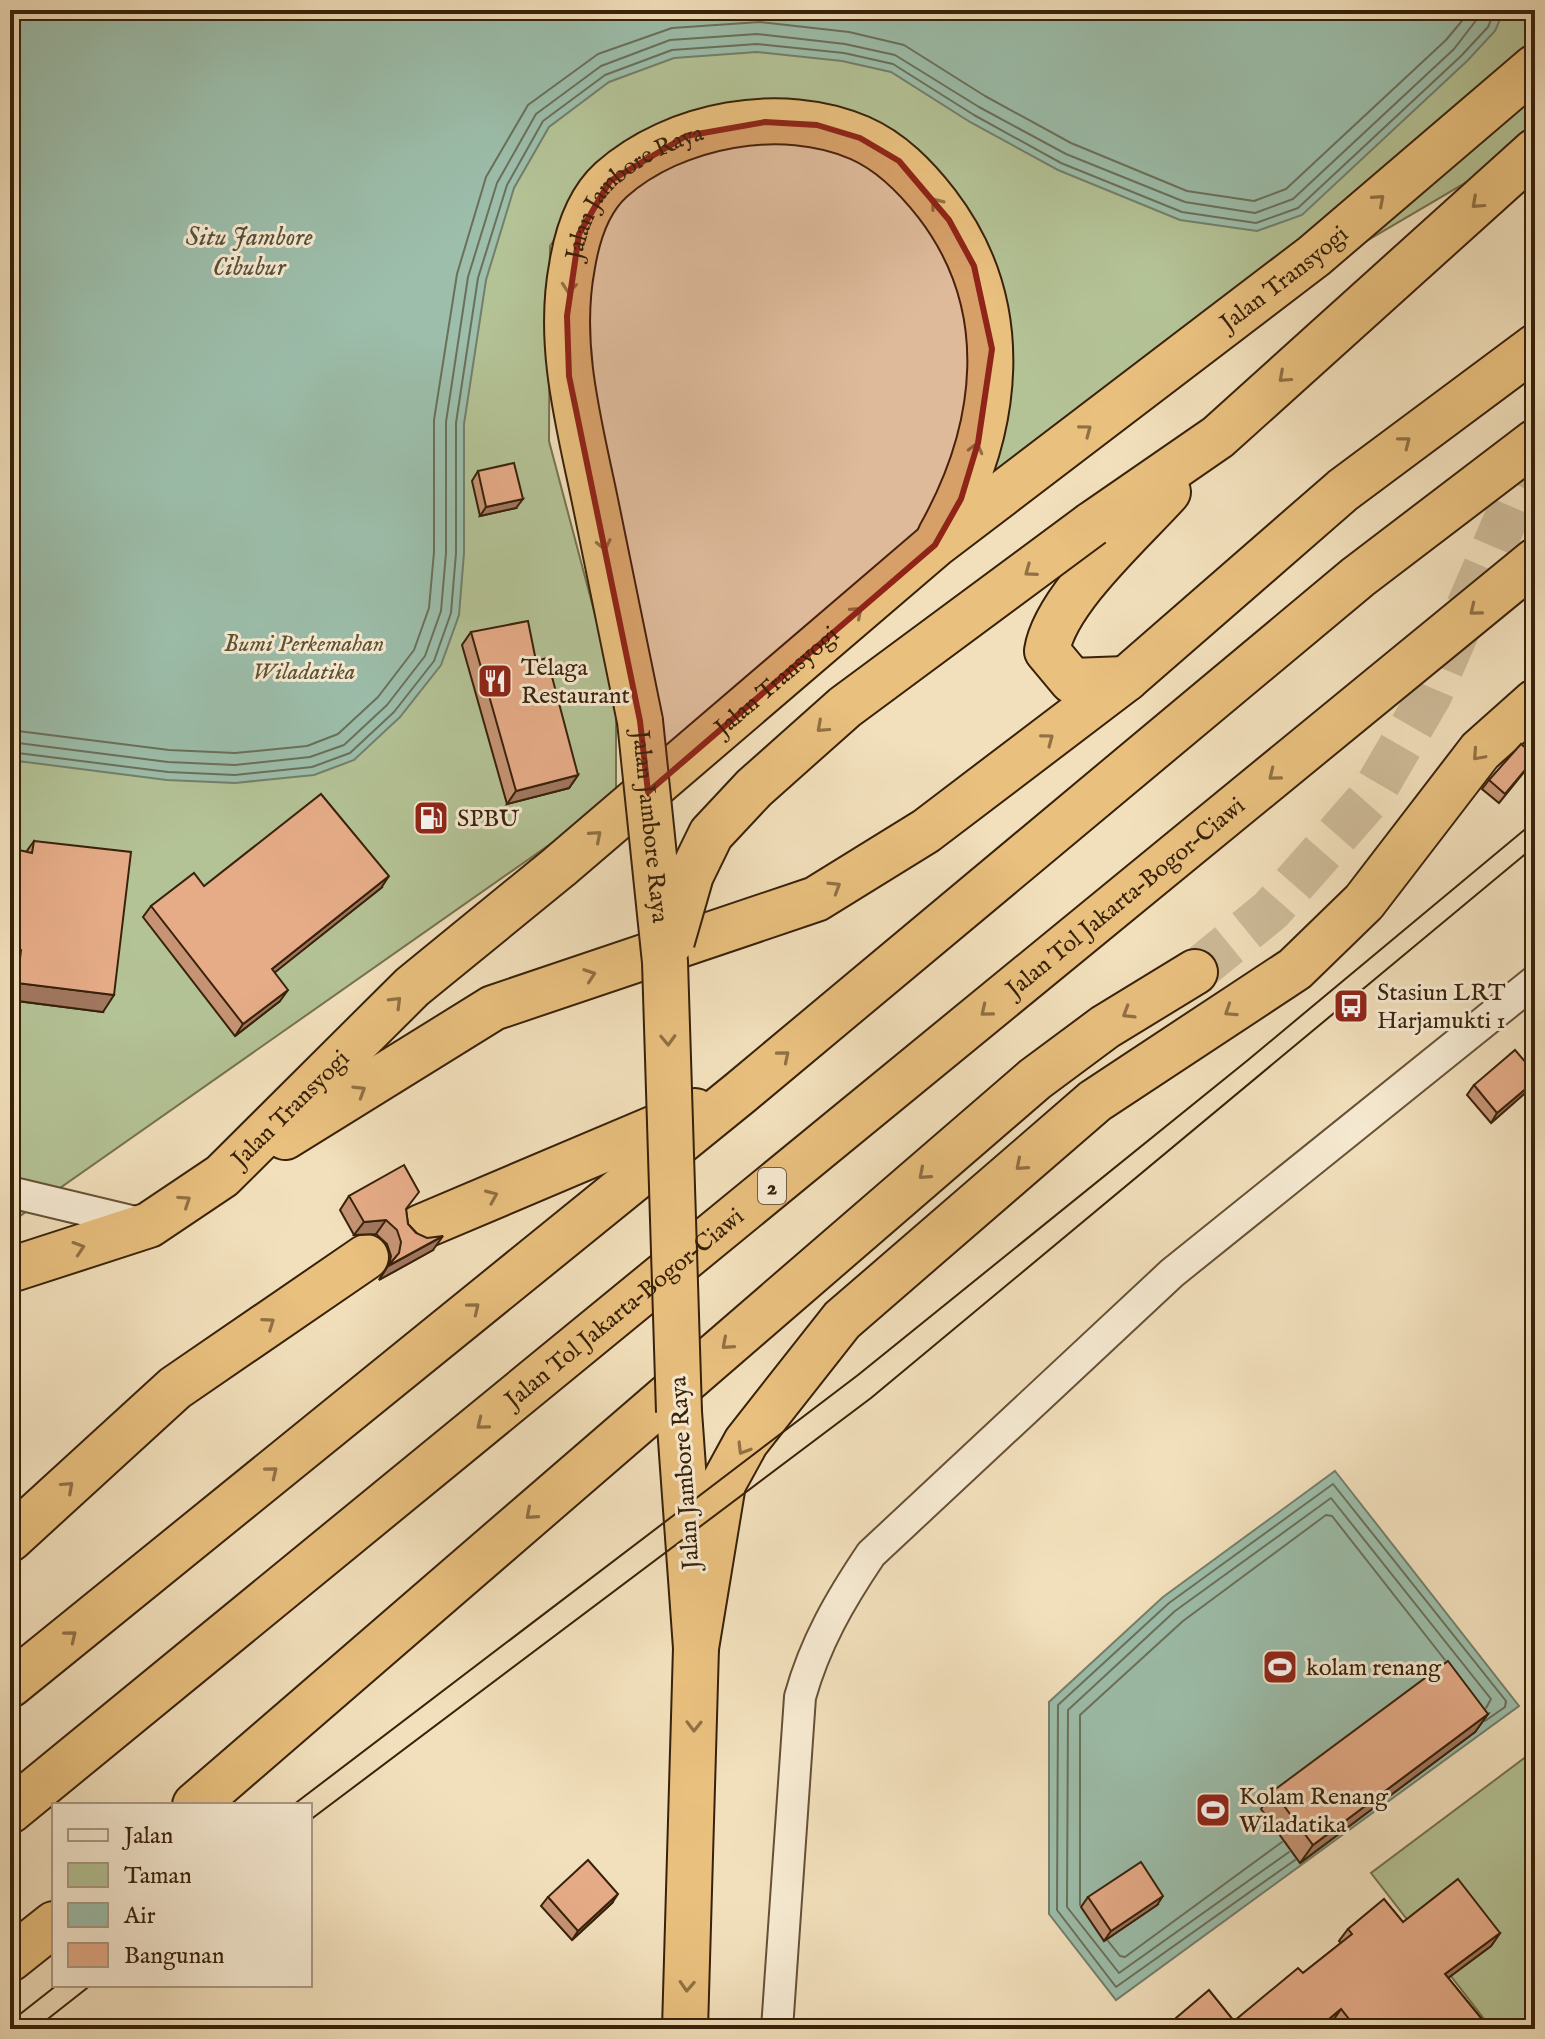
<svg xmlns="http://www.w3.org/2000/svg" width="1545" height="2039" font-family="'IM FELL English',serif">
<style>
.green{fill:#b4c396;stroke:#767250;stroke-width:2}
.water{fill:#9cbeab;stroke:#747f6b;stroke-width:2}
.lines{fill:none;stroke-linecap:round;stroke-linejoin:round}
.shore{stroke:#6a705a;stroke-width:2}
.highway-tunnel{stroke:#cdba98;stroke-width:44;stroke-dasharray:44 22;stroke-linecap:butt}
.street-casing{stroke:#665136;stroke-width:34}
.highway-casing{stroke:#38210a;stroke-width:48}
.street{stroke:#f7ebd3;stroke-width:30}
.highway{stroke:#e9c07e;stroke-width:44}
.tram{stroke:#38210a;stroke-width:2}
.highway-bridge-casing{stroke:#38210a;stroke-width:48;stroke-linecap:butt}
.highway-bridge{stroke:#e9c07e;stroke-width:44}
.wall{fill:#c69475;stroke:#38210a;stroke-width:2}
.shaded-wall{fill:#a1785f;stroke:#38210a;stroke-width:2}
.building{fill:#e6ac88;stroke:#38210a;stroke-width:2}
.oneway{stroke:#907044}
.marked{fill:#8f2418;fill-opacity:0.2;stroke:#8f2418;stroke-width:6;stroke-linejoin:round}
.labels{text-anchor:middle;stroke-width:6;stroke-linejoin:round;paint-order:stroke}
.shield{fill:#f7ebd3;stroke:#715e46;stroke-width:2}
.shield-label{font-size:22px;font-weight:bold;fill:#38210a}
.street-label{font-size:24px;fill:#38210a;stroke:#f7ebd3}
.park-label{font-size:24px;font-style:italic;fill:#5d5234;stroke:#f7ebd3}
.poi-label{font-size:24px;fill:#38210a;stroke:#f7ebd3;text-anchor:start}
.water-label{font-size:26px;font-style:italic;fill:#56503a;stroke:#f7ebd3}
</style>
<rect width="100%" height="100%" fill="#f2e0bc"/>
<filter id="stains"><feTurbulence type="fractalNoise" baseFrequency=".0025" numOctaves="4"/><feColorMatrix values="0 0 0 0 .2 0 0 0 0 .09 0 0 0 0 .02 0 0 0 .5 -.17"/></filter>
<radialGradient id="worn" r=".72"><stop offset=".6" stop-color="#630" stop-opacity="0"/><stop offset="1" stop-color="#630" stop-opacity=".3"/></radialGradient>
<g class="green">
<polygon points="10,10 1535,10 1535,142 1225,324 969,520 996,442 956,214 772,114 576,207 550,246 549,441 616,694 616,798 10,1223"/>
<polygon points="1535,1750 1535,2029 1492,2029 1371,1873"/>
</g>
<g class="water">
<polygon points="10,10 1504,10 1495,31 1467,61 1302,215 1257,231 1180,220 1058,170 970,122 891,72 842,61 757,52 674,58 609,82 549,127 514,188 486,280 464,424 464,553 459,615 441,665 400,717 354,760 314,775 235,783 167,780 10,760"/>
<polygon points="1335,1471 1519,1706 1116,2000 1049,1914 1049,1702 1163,1597"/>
</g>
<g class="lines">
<g class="shore">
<polyline points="10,730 169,750 235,753 307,746 338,734 378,697 414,650 429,608 434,552 434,420 457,274 486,177 528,105 598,54 672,28 760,22 849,32 904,45 985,96 1071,143 1187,191 1254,201 1286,189 1446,40 1471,10"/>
<polyline points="10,742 168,762 235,765 310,757 344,745 387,705 425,656 441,611 446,553 446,422 468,277 497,183 536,114 601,66 670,40 757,34 845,44 895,55 979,107 1066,154 1185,202 1255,213 1293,199 1454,49 1484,10"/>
<polyline points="10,752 168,772 235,775 312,767 350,753 394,712 434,661 451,613 456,553 456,423 478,278 507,185 543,121 605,75 672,50 757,44 844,53 893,64 974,115 1061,163 1182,212 1256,223 1298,208 1461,56 1488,27 1495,10"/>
<polyline points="1289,1852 1119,1973 1067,1907 1068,1710 1175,1611 1331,1498 1491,1699 1486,1708"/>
<polyline points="1295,1860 1116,1987 1057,1910 1058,1705 1169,1603 1333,1484 1506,1701 1505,1707 1485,1721"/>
<polyline points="1080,1905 1080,1715 1183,1621 1326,1515 1332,1516 1445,1660"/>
<polyline points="1108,1941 1120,1956 1125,1957 1282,1842"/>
</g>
<polyline class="highway-tunnel" points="1195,972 1271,910 1372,795 1430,695 1535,451"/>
<defs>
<g id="street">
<polyline points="10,1192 148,1225"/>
<path d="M777,2029L800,1697C815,1643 840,1600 871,1554L1172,1273L1535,981"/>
</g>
<g id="highway">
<polyline points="1092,524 1218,437 1535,151"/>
<path d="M1126,679L1072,681L1047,651C1055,600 1132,532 1168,492"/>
<path id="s1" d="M640,721C625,648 610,574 595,501C579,424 557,345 572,266C577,235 588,201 611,180C674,124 782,104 860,138C892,152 916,177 937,204C1015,306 1000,429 940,536"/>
<polyline points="285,1137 493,1008 816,899 926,831 1126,679 1343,490 1535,347"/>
<polyline points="421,1227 695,1111"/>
<path id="s2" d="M10,1270L149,1225L222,1176L412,987L559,867L935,545L1314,256L1535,67"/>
<polyline points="679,1412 696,1648 685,2029"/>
<polyline points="10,1539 175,1388 366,1257"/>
<polyline points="696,1648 723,1484 746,1442 842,1320 1095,1101 1295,969 1364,902 1480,751 1535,702"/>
<polyline points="10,1685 740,1093 1358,577 1535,442"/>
<polyline points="195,1805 1035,1079 1105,1027 1195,972"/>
<path id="s3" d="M10,1811L1535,561"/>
<polyline points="10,1959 54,1924"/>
</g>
</defs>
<use href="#street" class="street-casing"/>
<use href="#highway" class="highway-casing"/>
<use href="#street" class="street"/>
<use href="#highway" class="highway"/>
<g class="tram">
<polyline points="293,1805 858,1375 1248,1060 1535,821"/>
<polyline points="310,1820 871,1398 1535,846"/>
<polyline points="10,2022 57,1985"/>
<polyline points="35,2029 91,1985"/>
</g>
<defs>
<g id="highway-bridge">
<path id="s4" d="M640,721L665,962L679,1412"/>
<polyline points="672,941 691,875 711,834 754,788 845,707 1092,524"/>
</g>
</defs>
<use href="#highway-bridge" class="highway-bridge-casing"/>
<use href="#highway-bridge" class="highway-bridge"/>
</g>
<g class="wall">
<polygon points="478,471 516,508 480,516 472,481"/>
<polygon points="471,632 536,661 578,775 569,788 507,804 462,645"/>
<polygon points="1529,766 1499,803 1482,789 1489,780"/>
<polygon points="34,841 103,1012 10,1000 10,848 26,852"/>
<polygon points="204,886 381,888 274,972 280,1001 235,1036 143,917 151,906"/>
<polygon points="1535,1073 1535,1084 1532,1087 1491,1123 1467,1095 1474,1085"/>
<polygon points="349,1196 406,1210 408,1224 433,1250 379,1280 389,1265 391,1256 387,1244 376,1234 354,1235 340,1210"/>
<polygon points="1488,1714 1475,1732 1300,1863 1261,1809 1273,1791"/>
<polygon points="548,1897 612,1903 572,1940 541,1906"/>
<polygon points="1088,1897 1157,1905 1104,1941 1081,1907"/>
<polygon points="1403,1922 1500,1933 1491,1946 1448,1978 1490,2029 1338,2029 1332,2022 1323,2029 1163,2029 1234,2021 1303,1973 1341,1943 1339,1941 1348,1929"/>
</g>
<g class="shaded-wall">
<polygon points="523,499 516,508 480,516 486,507"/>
<polygon points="578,775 569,788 507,804 516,791"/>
<polygon points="389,876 381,888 264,981 272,969"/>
<polygon points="10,948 21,950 10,966"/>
<polygon points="17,983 114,995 103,1012 10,1000 10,994"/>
<polygon points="288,990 280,1001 235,1036 243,1024"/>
<polygon points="1535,1081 1532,1087 1491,1123 1497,1113"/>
<polygon points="386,1220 376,1234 354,1235 364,1222"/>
<polygon points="443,1236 433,1250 379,1280 388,1266"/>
<polygon points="1488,1714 1475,1732 1300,1863 1313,1845"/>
<polygon points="618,1894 612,1903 572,1940 578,1931"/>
<polygon points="1163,1896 1157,1905 1104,1941 1111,1931"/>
<polygon points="1500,1933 1491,1946 1436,1987 1445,1974"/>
<polygon points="1341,2009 1332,2022 1323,2029 1317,2029"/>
</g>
<g class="building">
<polygon points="514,463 523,499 486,507 478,471"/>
<polygon points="528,621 536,661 547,658 578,775 516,791 471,632"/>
<polygon points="1521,744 1535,756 1535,758 1505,794 1489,780"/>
<polygon points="321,794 389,876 272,969 288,990 243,1024 151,906 194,873 204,886"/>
<polygon points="34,841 131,852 114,995 17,983 21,950 10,948 10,848 32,853"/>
<polygon points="1515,1050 1535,1073 1535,1081 1497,1113 1474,1085"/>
<polygon points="404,1165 419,1192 406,1209 408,1224 416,1233 427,1238 443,1236 388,1266 399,1253 401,1242 397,1230 386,1220 364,1222 349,1196"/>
<polygon points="1448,1661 1488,1714 1313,1845 1273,1791"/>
<polygon points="588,1860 618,1894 578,1931 548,1897"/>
<polygon points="1141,1862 1163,1896 1111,1931 1088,1897"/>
<polygon points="1458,1879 1500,1933 1445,1974 1490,2029 1357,2029 1341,2009 1317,2029 1163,2029 1209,1990 1234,2021 1298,1968 1303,1973 1352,1934 1348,1929 1384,1899 1403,1922"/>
</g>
<defs><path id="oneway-chevron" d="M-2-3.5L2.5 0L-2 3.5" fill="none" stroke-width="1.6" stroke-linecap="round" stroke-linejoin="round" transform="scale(2)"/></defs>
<g class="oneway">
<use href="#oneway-chevron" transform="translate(1379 200) rotate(-41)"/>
<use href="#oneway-chevron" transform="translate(936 203) rotate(-128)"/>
<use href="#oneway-chevron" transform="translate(1477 203) rotate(138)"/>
<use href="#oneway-chevron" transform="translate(569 288) rotate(95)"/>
<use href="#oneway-chevron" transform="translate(1284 377) rotate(138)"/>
<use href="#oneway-chevron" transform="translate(1086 430) rotate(-37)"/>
<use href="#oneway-chevron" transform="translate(1405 442) rotate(-38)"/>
<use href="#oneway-chevron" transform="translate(976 448) rotate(-75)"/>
<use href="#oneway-chevron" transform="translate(604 545) rotate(78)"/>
<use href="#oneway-chevron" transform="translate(1030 571) rotate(144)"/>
<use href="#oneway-chevron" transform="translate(1475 610) rotate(141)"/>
<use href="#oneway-chevron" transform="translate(857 612) rotate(-41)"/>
<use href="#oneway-chevron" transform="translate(822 727) rotate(138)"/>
<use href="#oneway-chevron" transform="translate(1048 739) rotate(-37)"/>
<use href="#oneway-chevron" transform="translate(1478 755) rotate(132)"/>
<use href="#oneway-chevron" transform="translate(1274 775) rotate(141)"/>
<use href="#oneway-chevron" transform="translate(596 836) rotate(-41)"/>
<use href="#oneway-chevron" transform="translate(835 887) rotate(-32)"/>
<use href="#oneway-chevron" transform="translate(590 975) rotate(-19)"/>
<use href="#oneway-chevron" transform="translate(396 1002) rotate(-45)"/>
<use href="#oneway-chevron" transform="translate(986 1011) rotate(141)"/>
<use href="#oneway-chevron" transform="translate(1230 1011) rotate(147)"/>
<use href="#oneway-chevron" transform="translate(1128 1013) rotate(149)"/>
<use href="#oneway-chevron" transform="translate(668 1040) rotate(88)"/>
<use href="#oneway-chevron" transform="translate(784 1056) rotate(-40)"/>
<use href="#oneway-chevron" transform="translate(360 1091) rotate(-32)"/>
<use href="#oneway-chevron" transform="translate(1021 1165) rotate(139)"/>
<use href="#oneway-chevron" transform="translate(924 1174) rotate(139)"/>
<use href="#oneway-chevron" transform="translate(492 1196) rotate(-23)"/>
<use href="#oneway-chevron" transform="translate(185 1201) rotate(-34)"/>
<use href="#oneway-chevron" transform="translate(79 1248) rotate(-18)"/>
<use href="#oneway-chevron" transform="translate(474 1308) rotate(-39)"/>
<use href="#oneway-chevron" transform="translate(269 1323) rotate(-35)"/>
<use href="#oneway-chevron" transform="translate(727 1344) rotate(139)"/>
<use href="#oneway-chevron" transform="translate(482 1424) rotate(141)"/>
<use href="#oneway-chevron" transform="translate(743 1449) rotate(121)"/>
<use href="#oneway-chevron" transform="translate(272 1472) rotate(-39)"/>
<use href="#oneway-chevron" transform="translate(68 1487) rotate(-42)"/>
<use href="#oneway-chevron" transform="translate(531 1514) rotate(139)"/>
<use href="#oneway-chevron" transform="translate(71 1636) rotate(-39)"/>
<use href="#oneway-chevron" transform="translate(694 1726) rotate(91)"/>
<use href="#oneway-chevron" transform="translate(687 1986) rotate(93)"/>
</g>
<path class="marked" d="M765,122L817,125L860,138L899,161L949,220L974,266L992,349L978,443L961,499L935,545L648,792L640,721L569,376L567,316L579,234L610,181L686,136Z"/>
<defs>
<symbol id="restaurant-square" viewBox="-11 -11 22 22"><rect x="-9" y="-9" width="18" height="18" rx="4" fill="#8f2418" stroke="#f7ebd3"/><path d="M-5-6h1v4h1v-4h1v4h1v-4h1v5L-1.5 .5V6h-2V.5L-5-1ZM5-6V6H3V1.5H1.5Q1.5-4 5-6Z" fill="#fff"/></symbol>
<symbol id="fuel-square" viewBox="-11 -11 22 22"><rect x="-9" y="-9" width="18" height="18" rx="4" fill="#8f2418" stroke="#f7ebd3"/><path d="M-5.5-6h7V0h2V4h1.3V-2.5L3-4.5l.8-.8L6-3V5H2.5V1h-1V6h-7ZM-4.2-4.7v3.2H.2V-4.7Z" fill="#fff"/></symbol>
<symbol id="bus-square" viewBox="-11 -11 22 22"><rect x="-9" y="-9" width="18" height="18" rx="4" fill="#8f2418" stroke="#f7ebd3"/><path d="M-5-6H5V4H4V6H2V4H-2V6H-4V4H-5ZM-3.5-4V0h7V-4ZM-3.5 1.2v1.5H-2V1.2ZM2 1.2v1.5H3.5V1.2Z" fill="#fff"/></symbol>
<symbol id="stadium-square" viewBox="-11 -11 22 22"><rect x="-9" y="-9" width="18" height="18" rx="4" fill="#8f2418" stroke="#f7ebd3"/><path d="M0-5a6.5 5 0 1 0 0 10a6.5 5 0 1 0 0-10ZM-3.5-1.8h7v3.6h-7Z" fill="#fff"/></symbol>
</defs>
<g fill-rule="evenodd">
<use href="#restaurant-square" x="475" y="661" width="40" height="40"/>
<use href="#fuel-square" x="411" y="798" width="40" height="40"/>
<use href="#bus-square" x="1331" y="986" width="40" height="40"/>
<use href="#stadium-square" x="1260" y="1647" width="40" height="40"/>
<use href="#stadium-square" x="1193" y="1790" width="40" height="40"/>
</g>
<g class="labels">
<rect class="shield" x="758" y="1168" width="28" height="36" rx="6"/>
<g class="shield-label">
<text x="772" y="1194">2</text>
</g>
<g class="street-label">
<text dy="8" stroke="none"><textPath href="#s1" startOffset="566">Jalan Jambore Raya</textPath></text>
<text dy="8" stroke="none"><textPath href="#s2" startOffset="1626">Jalan Transyogi</textPath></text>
<text dy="8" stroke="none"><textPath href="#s2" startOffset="978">Jalan Transyogi</textPath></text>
<text dy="8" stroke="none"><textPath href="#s4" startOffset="106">Jalan Jambore Raya</textPath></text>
<text dy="8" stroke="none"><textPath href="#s3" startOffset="1442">Jalan Tol Jakarta–Bogor–Ciawi</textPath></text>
<text dy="8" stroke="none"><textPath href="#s2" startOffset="330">Jalan Transyogi</textPath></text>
<text dy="8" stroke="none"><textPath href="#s3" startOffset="794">Jalan Tol Jakarta–Bogor–Ciawi</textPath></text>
<text transform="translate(684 1473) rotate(-94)" y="8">Jalan Jambore Raya</text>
</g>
<g class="park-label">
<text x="304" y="651">Bumi Perkemahan<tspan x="304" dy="28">Wiladatika</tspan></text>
</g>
<g class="poi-label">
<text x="521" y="675">Telaga<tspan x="521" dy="28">Restaurant</tspan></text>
<text x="457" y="826">SPBU</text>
<text x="1377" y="1000">Stasiun LRT<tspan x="1377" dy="28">Harjamukti 1</tspan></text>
<text x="1306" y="1675">kolam renang</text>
<text x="1239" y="1804">Kolam Renang<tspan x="1239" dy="28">Wiladatika</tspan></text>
</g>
<g class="water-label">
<text x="249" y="245">Situ Jambore<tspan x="249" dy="30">Cibubur</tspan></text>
</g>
</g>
<rect width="1545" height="2039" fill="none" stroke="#f2e0bc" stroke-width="40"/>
<rect x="12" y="12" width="1521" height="2015" fill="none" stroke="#38210a" stroke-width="4"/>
<rect x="20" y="20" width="1505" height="1999" fill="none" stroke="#38210a" stroke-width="2"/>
<rect x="52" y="1803" width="260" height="184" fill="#f7ebd3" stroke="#ab9a83" stroke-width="2"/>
<rect x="68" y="1829" width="40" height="12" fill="#f7ebd3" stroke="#ab9a83" stroke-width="2"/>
<text x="124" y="1843" font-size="24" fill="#38210a">Jalan</text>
<rect x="68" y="1863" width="40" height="24" fill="#b4c396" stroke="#ab9a83" stroke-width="2"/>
<text x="124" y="1883" font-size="24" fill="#38210a">Taman</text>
<rect x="68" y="1903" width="40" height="24" fill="#9cbeab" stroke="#ab9a83" stroke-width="2"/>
<text x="124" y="1923" font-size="24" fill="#38210a">Air</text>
<rect x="68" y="1943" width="40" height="24" fill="#e6ac88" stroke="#ab9a83" stroke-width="2"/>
<text x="124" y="1963" font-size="24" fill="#38210a">Bangunan</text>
<rect width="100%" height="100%" filter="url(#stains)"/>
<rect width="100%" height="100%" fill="url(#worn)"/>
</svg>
